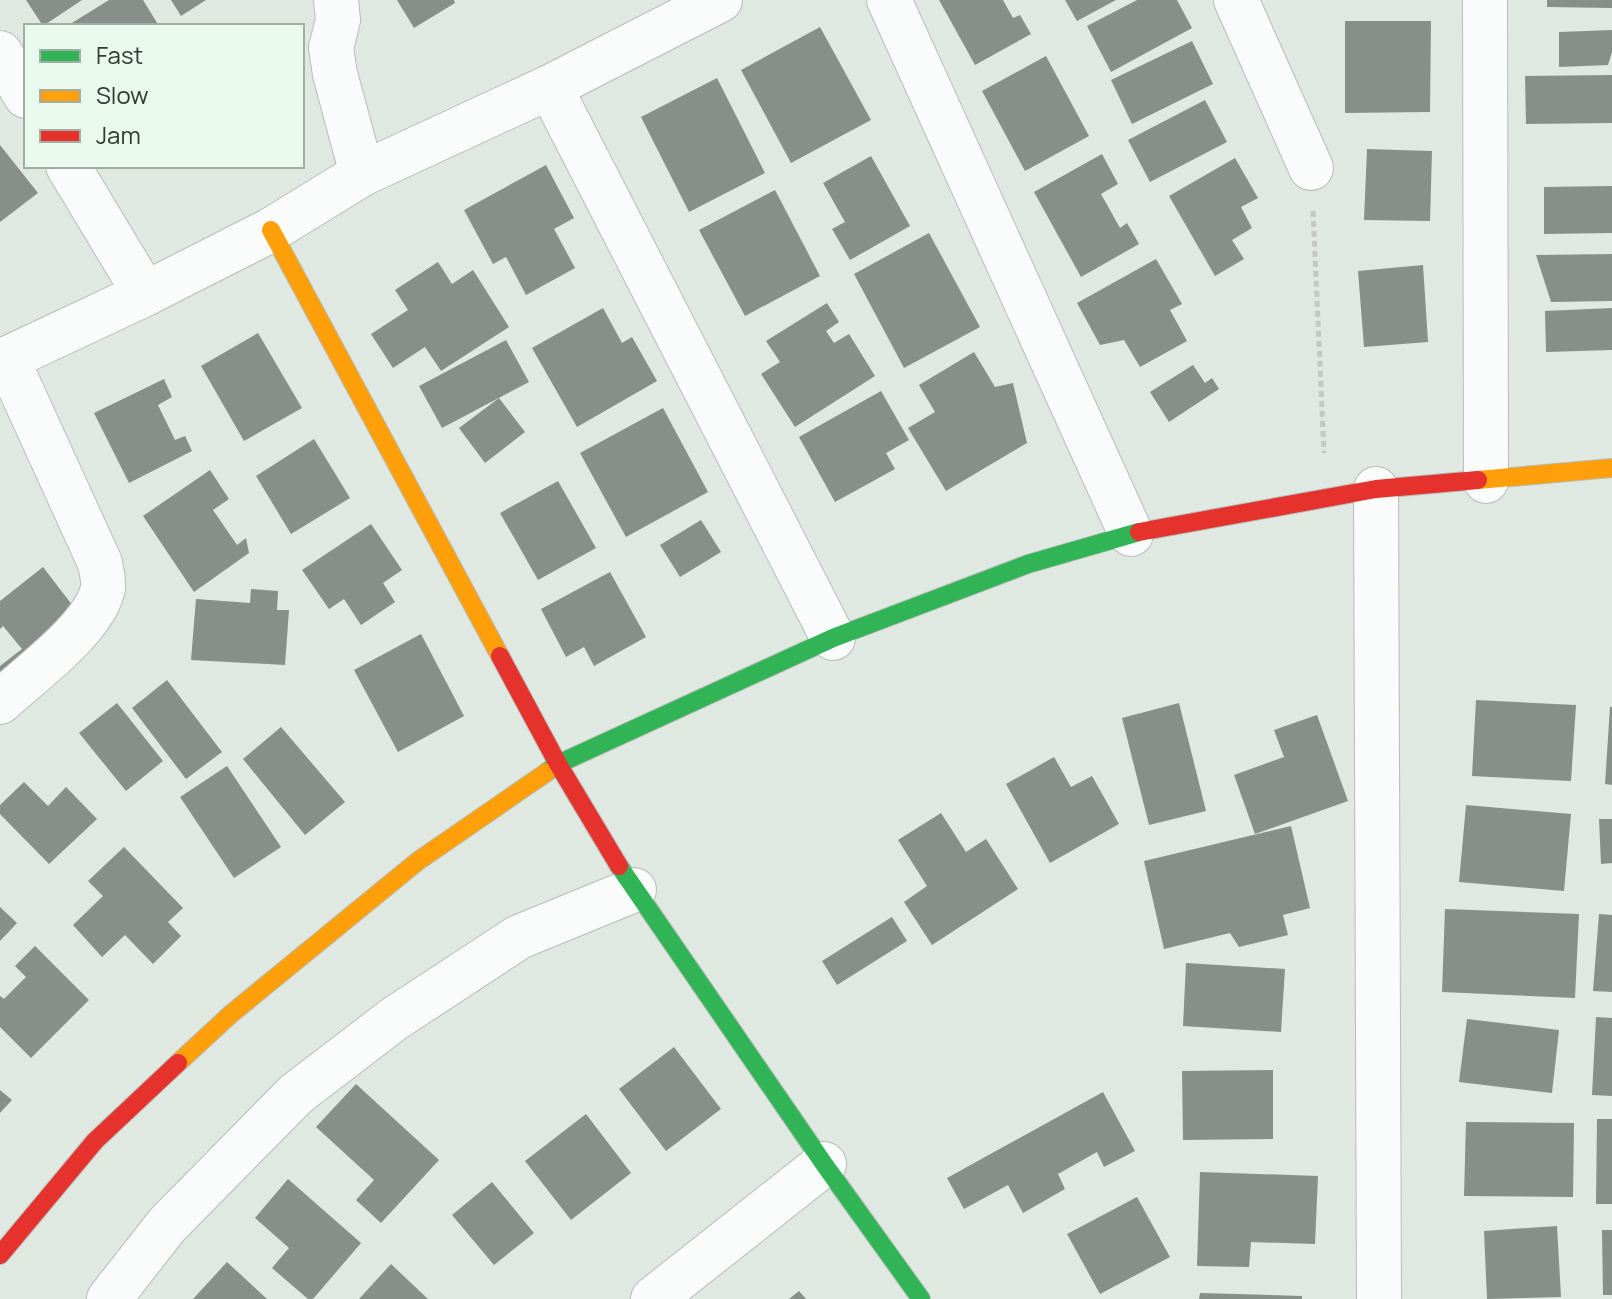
<svg xmlns="http://www.w3.org/2000/svg" width="1612" height="1299" font-family="Manrope,sans-serif">
<style>
.building{fill:#888e8a}
.lines{fill:none;stroke-linecap:round;stroke-linejoin:round}
.street-casing{stroke:#b7bdb8;stroke-width:46}
.fast-casing{stroke:#b7bdb8;stroke-width:20}
.slow-casing{stroke:#b7bdb8;stroke-width:20}
.jam-casing{stroke:#b7bdb8;stroke-width:20}
.path{stroke:#c3c8c4;stroke-width:5;stroke-dasharray:6 4;stroke-linecap:butt}
.street{stroke:#fafcfb;stroke-width:44}
.fast{stroke:#30b455;stroke-width:18}
.slow{stroke:#ff9f0a;stroke-width:18}
.jam{stroke:#e5322d;stroke-width:18}
</style>
<rect width="100%" height="100%" fill="#e0e8e2"/>
<g class="building">
<polygon points="26,0 82,0 43,26"/>
<polygon points="109,0 143,0 159,26 67,26"/>
<polygon points="171,0 206,0 181,16"/>
<polygon points="397,0 454,0 455,3 414,28"/>
<polygon points="939,0 1003,0 1013,18 1020,15 1031,34 975,65"/>
<polygon points="1065,0 1116,0 1077,21"/>
<polygon points="1137,0 1177,0 1192,28 1111,72 1087,26"/>
<polygon points="1547,0 1612,0 1612,8 1547,7"/>
<polygon points="1345,21 1431,21 1430,112 1345,113"/>
<polygon points="820,27 871,120 791,163 741,70"/>
<polygon points="1612,30 1612,52 1608,65 1559,67 1559,32"/>
<polygon points="1192,41 1213,84 1132,124 1111,80"/>
<polygon points="1046,56 1089,136 1025,171 982,91"/>
<polygon points="1612,75 1612,123 1526,124 1525,76"/>
<polygon points="717,78 765,173 689,212 641,117"/>
<polygon points="1205,100 1227,142 1150,182 1128,140"/>
<polygon points="0,145 38,193 0,222"/>
<polygon points="1367,149 1432,151 1430,221 1364,220"/>
<polygon points="1102,154 1118,184 1101,194 1120,228 1127,223 1139,244 1081,277 1034,192"/>
<polygon points="871,156 910,226 850,260 832,229 845,222 823,183"/>
<polygon points="1235,158 1258,198 1241,207 1252,228 1232,240 1244,259 1215,276 1169,196"/>
<polygon points="546,165 574,218 554,229 575,268 526,295 506,257 493,264 464,210"/>
<polygon points="1612,186 1612,233 1544,234 1544,187"/>
<polygon points="775,190 820,276 745,316 699,230"/>
<polygon points="929,233 980,327 904,368 854,274"/>
<polygon points="1612,254 1612,301 1551,302 1536,255"/>
<polygon points="1156,259 1182,304 1170,310 1187,341 1140,367 1124,340 1100,345 1077,303"/>
<polygon points="438,262 452,284 473,270 509,327 441,371 425,347 393,368 371,334 408,310 395,290"/>
<polygon points="1423,265 1428,342 1364,347 1358,271"/>
<polygon points="827,303 839,322 826,331 834,343 849,334 875,376 795,427 761,374 780,362 766,341"/>
<polygon points="603,308 622,343 632,337 657,381 577,427 532,348"/>
<polygon points="1612,308 1612,350 1546,352 1545,311"/>
<polygon points="258,333 302,408 244,441 201,366"/>
<polygon points="506,340 529,382 442,428 419,386"/>
<polygon points="974,352 995,387 1013,383 1027,443 946,491 908,428 935,412 919,385"/>
<polygon points="1193,365 1205,383 1212,378 1219,389 1169,422 1150,392"/>
<polygon points="164,379 172,397 158,405 175,440 185,436 192,451 129,483 94,413"/>
<polygon points="881,391 909,440 886,453 895,469 835,502 799,437"/>
<polygon points="499,398 525,432 485,463 459,428"/>
<polygon points="663,408 708,492 626,537 580,453"/>
<polygon points="314,439 350,498 291,534 256,476"/>
<polygon points="210,470 229,499 213,510 237,545 246,538 249,553 194,592 143,516"/>
<polygon points="558,481 596,548 538,580 500,513"/>
<polygon points="701,520 721,552 680,577 660,545"/>
<polygon points="371,524 402,570 383,583 395,602 361,625 344,599 329,609 302,570"/>
<polygon points="43,567 89,627 0,682 0,666 22,649 3,626 0,629 0,601"/>
<polygon points="610,572 646,637 594,666 584,647 566,657 541,609"/>
<polygon points="251,589 278,591 277,610 289,610 285,665 191,660 196,599 250,603"/>
<polygon points="421,634 464,716 398,752 354,670"/>
<polygon points="167,680 222,752 186,779 132,708"/>
<polygon points="1476,700 1576,705 1571,781 1472,776"/>
<polygon points="117,703 163,761 126,791 79,733"/>
<polygon points="1179,703 1206,811 1149,825 1122,718"/>
<polygon points="1610,707 1612,707 1612,785 1605,784"/>
<polygon points="1317,715 1348,801 1255,834 1234,775 1284,757 1274,730"/>
<polygon points="281,727 345,802 305,835 243,759"/>
<polygon points="1054,757 1071,787 1092,776 1119,824 1050,863 1006,784"/>
<polygon points="227,766 281,847 234,878 180,797"/>
<polygon points="24,782 48,806 66,787 97,819 49,864 0,814 0,805"/>
<polygon points="1466,805 1571,814 1564,891 1459,882"/>
<polygon points="941,813 966,852 986,839 1018,889 932,945 904,902 927,886 898,840"/>
<polygon points="1599,819 1612,819 1612,863 1601,864"/>
<polygon points="1291,826 1310,908 1283,915 1288,935 1239,947 1230,933 1164,949 1144,861"/>
<polygon points="124,847 183,908 168,922 181,936 153,964 125,935 102,957 73,925 103,896 88,881"/>
<polygon points="0,907 17,923 0,941"/>
<polygon points="1445,909 1579,914 1575,998 1442,992"/>
<polygon points="1599,914 1612,915 1612,992 1593,991"/>
<polygon points="892,917 907,941 837,985 822,961"/>
<polygon points="35,946 89,1000 31,1058 0,1027 0,996 4,999 26,977 15,966"/>
<polygon points="1186,963 1285,969 1281,1032 1183,1026"/>
<polygon points="1596,1017 1612,1018 1612,1096 1592,1095"/>
<polygon points="1467,1019 1559,1030 1552,1093 1459,1082"/>
<polygon points="674,1047 721,1109 666,1151 619,1089"/>
<polygon points="1273,1070 1273,1139 1183,1140 1182,1071"/>
<polygon points="356,1084 439,1160 381,1223 356,1200 374,1180 316,1127"/>
<polygon points="0,1090 12,1100 0,1113"/>
<polygon points="1103,1092 1135,1151 1104,1167 1097,1152 1058,1174 1065,1189 1023,1213 1008,1185 964,1209 947,1178"/>
<polygon points="586,1114 631,1173 571,1220 525,1161"/>
<polygon points="1597,1119 1612,1119 1612,1204 1596,1204"/>
<polygon points="1466,1122 1574,1123 1573,1197 1464,1196"/>
<polygon points="1200,1172 1318,1176 1315,1244 1251,1242 1249,1267 1197,1266"/>
<polygon points="288,1179 361,1243 313,1299 308,1299 272,1268 289,1248 255,1218"/>
<polygon points="492,1182 534,1233 494,1265 452,1215"/>
<polygon points="1137,1197 1170,1257 1100,1294 1067,1234"/>
<polygon points="1557,1226 1561,1297 1487,1299 1484,1231"/>
<polygon points="1602,1230 1612,1230 1612,1295 1603,1295"/>
<polygon points="227,1262 267,1299 193,1299"/>
<polygon points="391,1264 428,1299 359,1299"/>
<polygon points="799,1291 806,1299 789,1299"/>
<polygon points="1200,1293 1302,1296 1302,1299 1199,1299"/>
</g>
<g class="lines">
<defs>
<g id="street">
<polyline points="336,0 338,20 331,48 335,74 362,174"/>
<polyline points="889,0 1131,534"/>
<polyline points="1236,0 1311,168"/>
<polyline points="1485,0 1486,481"/>
<polyline points="0,53 26,96"/>
<polyline points="550,87 833,638"/>
<polyline points="68,166 145,294"/>
<polyline points="0,362 145,294 271,230 362,174 550,87 720,0"/>
<polyline points="1376,489 1379,1299"/>
<path d="M0,702C30,674 95,628 103,588C104,580 101,570 100,563L7,359"/>
<polyline points="109,1299 167,1225 296,1094 394,1019 519,937 634,890"/>
<polyline points="653,1299 824,1164"/>
</g>
<g id="fast">
<polyline points="547,772 558,764 833,638 1028,564 1139,532"/>
<polyline points="619,866 824,1164 921,1299"/>
</g>
<g id="slow">
<polyline points="271,230 500,656"/>
<polyline points="1478,480 1612,468"/>
<polyline points="178,1063 231,1014 418,861 547,772"/>
</g>
<g id="jam">
<polyline points="1139,532 1376,489 1478,480"/>
<polyline points="500,656 558,764 619,866"/>
<polyline points="0,1255 95,1141 178,1063"/>
</g>
</defs>
<use href="#street" class="street-casing"/>
<use href="#fast" class="fast-casing"/>
<use href="#slow" class="slow-casing"/>
<use href="#jam" class="jam-casing"/>
<polyline class="path" points="1313,211 1324,453"/>
<use href="#street" class="street"/>
<use href="#fast" class="fast"/>
<use href="#slow" class="slow"/>
<use href="#jam" class="jam"/>
</g>
<rect x="24" y="24" width="280" height="144" fill="#e9f9ee" stroke="#a0aca4" stroke-width="2"/>
<rect x="40" y="50" width="40" height="12" fill="#30b455" stroke="#a0aca4" stroke-width="2"/>
<text x="96" y="64" font-size="24" fill="#323834">Fast</text>
<rect x="40" y="90" width="40" height="12" fill="#ff9f0a" stroke="#a0aca4" stroke-width="2"/>
<text x="96" y="104" font-size="24" fill="#323834">Slow</text>
<rect x="40" y="130" width="40" height="12" fill="#e5322d" stroke="#a0aca4" stroke-width="2"/>
<text x="96" y="144" font-size="24" fill="#323834">Jam</text>
</svg>
